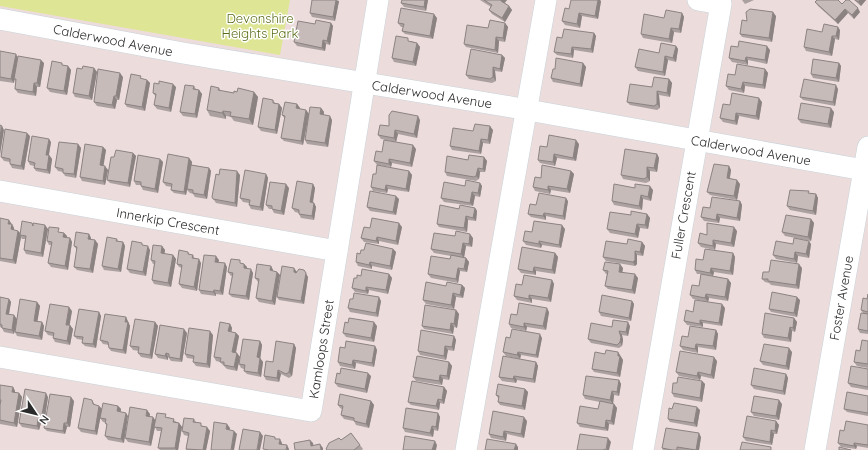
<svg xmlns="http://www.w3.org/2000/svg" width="868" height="450" font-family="Quicksand,sans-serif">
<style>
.green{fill:#dee695}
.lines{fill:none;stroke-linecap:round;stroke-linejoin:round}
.minor-casing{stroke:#c7d4d9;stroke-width:22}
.minor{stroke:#fff;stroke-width:21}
.wall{fill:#aba1a0}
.shaded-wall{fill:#8b8382}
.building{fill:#c7bbba;stroke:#8b8382}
.labels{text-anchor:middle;stroke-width:3;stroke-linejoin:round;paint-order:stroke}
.park-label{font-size:13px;fill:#586b17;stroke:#fff}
.street-label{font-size:13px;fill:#2a2a2a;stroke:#fff}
</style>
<rect width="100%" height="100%" fill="#eddcdc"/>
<polygon class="green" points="0,0 290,0 280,55 0,6"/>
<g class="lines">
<defs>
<g id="minor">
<polyline points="0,19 183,53 511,107 864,170"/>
<polyline points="0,191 337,251"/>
<polyline points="0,357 311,411 378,0"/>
<polyline points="466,450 546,0"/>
<polyline points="643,450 721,4 698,0"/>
<polyline points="815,450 868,147"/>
</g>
</defs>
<use href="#minor" class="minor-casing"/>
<use href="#minor" class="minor"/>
</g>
<g class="wall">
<polygon points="402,0 428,0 426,11 404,7 401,3"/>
<polygon points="480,0 507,0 505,3 509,6 512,10 505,22 492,14 489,10 491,7"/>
<polygon points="742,0 754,0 745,4"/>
<polygon points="854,0 866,0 861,6"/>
<polygon points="339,1 335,21 312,17 310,13"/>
<polygon points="601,1 598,19 582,16 580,28 565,25 562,21 569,9"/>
<polygon points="815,2 842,4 860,12 854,19 848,13 838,24 818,6"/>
<polygon points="682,13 684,17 681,33 674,32 672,43 643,38 641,34 664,18"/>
<polygon points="776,16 772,42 742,37 740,34 747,21"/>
<polygon points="437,18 433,39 405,34 402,31 403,27 401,27 398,23"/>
<polygon points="331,23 333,26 330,45 326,44 325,51 297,46 294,42 315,24"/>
<polygon points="505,23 508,27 505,42 499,41 498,53 466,47 464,44 488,28"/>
<polygon points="840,30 839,40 835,39 832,56 806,51 804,47 822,32"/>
<polygon points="594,33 596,36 593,53 574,50 573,58 557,55 554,52 562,38"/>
<polygon points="411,41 417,43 420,47 416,66 394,62 392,58"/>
<polygon points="676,46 678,49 676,62 668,60 665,76 638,71 635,67 659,53"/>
<polygon points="738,47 770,50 767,64 748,60 748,65 732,62 729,58"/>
<polygon points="0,51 18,58 44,63 40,87 37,87 36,96 18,93 15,89 16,82 14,79 14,83 0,81"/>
<polygon points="502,55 505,58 502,72 495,71 496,81 492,83 469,79 466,75"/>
<polygon points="583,63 586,67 582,87 553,82 551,78 555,69"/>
<polygon points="839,63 841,66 839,82 813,78 811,74"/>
<polygon points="64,65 68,66 71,70 67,95 50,92 47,88"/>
<polygon points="94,68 97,72 92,100 75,97 73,93 82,69"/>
<polygon points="765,69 768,73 765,89 745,86 744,93 729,90 726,86 735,75"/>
<polygon points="123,77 119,100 117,100 115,109 97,106 94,102"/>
<polygon points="669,79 672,83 670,97 659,95 660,108 657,110 630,105 627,102 652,87"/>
<polygon points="147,80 150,83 145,111 127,107 125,104"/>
<polygon points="194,86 196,89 199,90 202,94 197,118 183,116 180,112"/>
<polygon points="176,87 171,112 157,109 154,105 156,97 153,93"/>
<polygon points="219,88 221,91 234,93 237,92 254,92 258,97 253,125 234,121 231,117 226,116 226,119 210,116 207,110"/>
<polygon points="838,89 835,106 803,100 800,97"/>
<polygon points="273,100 275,103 279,104 282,108 277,134 261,131 258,127"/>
<polygon points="762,102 759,120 739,116 737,125 723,122 720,118 730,105"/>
<polygon points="297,104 300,108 299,109 306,110 309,114 303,145 284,141 281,138 285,119 282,115"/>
<polygon points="321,108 324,112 324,115 332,120 328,147 307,144 305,140"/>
<polygon points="834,112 831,128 801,123 798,119"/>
<polygon points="420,120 417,138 398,134 396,142 381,139 378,135 389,126"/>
<polygon points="493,130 490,144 483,143 481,154 452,150 450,146 473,131"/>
<polygon points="30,136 24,170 12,168 10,164 10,162 4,161 1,157"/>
<polygon points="51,142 49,155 52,159 50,174 36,171 34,168 34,166 30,165 28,161"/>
<polygon points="78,144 81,148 76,178 65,176 63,172 58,171 55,167"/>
<polygon points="579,144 576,161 557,158 555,166 540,163 538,160 547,147"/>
<polygon points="103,147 106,150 103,165 108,170 105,185 82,181 80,177"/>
<polygon points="416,149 412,167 392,163 391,167 377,165 374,161 382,152"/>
<polygon points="133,153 136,156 130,187 110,183 107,180 114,157"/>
<polygon points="657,154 659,158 657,172 650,171 650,181 646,183 623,179 621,175"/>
<polygon points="484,157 487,161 485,172 480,172 479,179 476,181 447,176 445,172 468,160"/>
<polygon points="189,158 192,162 192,165 209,168 211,171 207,199 195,197 193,194 190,193 187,190 186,195 174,193 171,190 172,187 166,186 163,182"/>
<polygon points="160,159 163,162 158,193 143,190 141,186 141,185 136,185 134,181"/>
<polygon points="729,166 731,170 730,178 740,184 737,200 710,195 707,192"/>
<polygon points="409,171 412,175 409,192 388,189 387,193 373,191 371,187 376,174"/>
<polygon points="571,171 574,174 570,193 551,190 550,194 535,191 533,187 541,178"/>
<polygon points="266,174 268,178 263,211 251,209 249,205 249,203 243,202 240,198"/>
<polygon points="219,175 240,175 237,207 216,203 212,197"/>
<polygon points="480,183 482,186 480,197 475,196 473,206 444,202 441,198 465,186"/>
<polygon points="313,184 315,188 313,203 314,203 316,207 314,220 301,218 299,214 299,213 295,212 292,208"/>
<polygon points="289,188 284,215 274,213 272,209 269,209 266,205"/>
<polygon points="653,190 651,201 643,199 642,210 614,205 612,201"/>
<polygon points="810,193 816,194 818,198 816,215 790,210 787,206"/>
<polygon points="399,199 396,215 370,211 367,207"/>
<polygon points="568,201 565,220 546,216 546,220 531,217 528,214 536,205"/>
<polygon points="740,201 742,205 740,221 720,218 719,223 704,221 701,217 710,208"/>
<polygon points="475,208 477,211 476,221 468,220 467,232 439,227 437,224 459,209"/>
<polygon points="647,214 650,218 648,229 640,228 638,238 610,233 607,229"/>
<polygon points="0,218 11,223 11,224 14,228 14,230 18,231 20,233 33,225 48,229 43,257 26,254 24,250 25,239 22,239 21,237 16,264 0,261"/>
<polygon points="811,219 814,223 811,241 785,236 782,232"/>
<polygon points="402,227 398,245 379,241 379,244 364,242 361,238 370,228"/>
<polygon points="565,229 561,248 542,245 541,248 526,245 523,241 532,232"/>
<polygon points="737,231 734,247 716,244 715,250 701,247 698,243"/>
<polygon points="61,232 64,233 67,236 66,237 70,238 72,242 68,270 51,267 48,263 51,245 49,245 47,241"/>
<polygon points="89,234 91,238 91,239 95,240 98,244 93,273 77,270 74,267 77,250 74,246"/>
<polygon points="455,236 473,238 472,247 466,246 464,257 466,258 469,262 467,272 460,271 458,283 431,278 428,274 450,259 451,256 434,253 431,249"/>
<polygon points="117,239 118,241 123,242 125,246 121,272 104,270 102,266"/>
<polygon points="642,242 645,246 643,256 637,255 637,264 635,266 606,261 603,257 627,244"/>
<polygon points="793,244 811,244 809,258 798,256 797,263 776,259 773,255"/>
<polygon points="144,246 150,250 146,276 130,273 127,269"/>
<polygon points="162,246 165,250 164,254 173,255 176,259 171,287 154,284 152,280 154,264 153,264 151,260"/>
<polygon points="393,249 396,252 392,270 372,266 372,269 358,266 356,262 360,254 364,250"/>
<polygon points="188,252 190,255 193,255 195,259 201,263 197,291 182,288 179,284 182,268 179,267 177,264"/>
<polygon points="555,253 558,257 555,274 536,271 536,275 521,273 518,269"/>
<polygon points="733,253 735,257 733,275 714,272 713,276 728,279 731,283 728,301 709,298 708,302 693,299 690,295 699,286 701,274 697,274 695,270 703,260"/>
<polygon points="219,260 218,262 227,267 223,295 216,294 216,296 201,294 199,290"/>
<polygon points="242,263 244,264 247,267 247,268 253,273 249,300 232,297 229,294 232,276 231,276 228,272"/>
<polygon points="271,266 273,270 273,271 277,272 280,275 275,305 259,302 256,298 259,282 258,282 255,278"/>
<polygon points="623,268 622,272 638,278 635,294 608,289 605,286 607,274 606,274 603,270"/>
<polygon points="802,268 799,289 771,285 769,283 765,282 762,279 769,272"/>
<polygon points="297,272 308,277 304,304 279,300 277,297"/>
<polygon points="389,274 392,278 388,294 369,290 368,294 355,292 352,288 357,278 361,276"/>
<polygon points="552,280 554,284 551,302 532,299 532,303 517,300 514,296 522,285"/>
<polygon points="462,285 465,288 463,298 456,297 454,309 426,304 423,300 446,286"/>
<polygon points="868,294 868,334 860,333 858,329 863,313 861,310 867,299"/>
<polygon points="0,297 9,299 11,302 9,315 17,319 37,302 40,306 37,321 42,322 44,326 42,340 17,336 15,332 15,329 14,334 4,332 2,328 0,327"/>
<polygon points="353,299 381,301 378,317 350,312 348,308"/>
<polygon points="800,300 797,317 771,312 769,309"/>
<polygon points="632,301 634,304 631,321 601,316 599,312"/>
<polygon points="725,308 722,326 703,323 703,327 687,325 684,321 693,312"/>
<polygon points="456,310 459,314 457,328 454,327 453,334 424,329 422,326"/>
<polygon points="72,311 69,325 73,329 70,345 55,342 53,338 53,336 48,335 45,331"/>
<polygon points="99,312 101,316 96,348 85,346 82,343 83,340 77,339 74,336"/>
<polygon points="549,312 546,330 527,327 526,331 511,328 509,324 517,315"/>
<polygon points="126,317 130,326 126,354 111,351 109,348 109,345 103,344 100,340"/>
<polygon points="794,318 797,322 795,332 792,331 791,342 764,338 762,334"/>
<polygon points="155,322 158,326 152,359 141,357 138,353 139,351 133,350 130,346"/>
<polygon points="230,324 232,328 231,332 236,333 239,336 236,353 240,357 237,371 227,369 220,362 216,361 214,357"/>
<polygon points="377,326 374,342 346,337 343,333"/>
<polygon points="630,326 628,336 622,335 623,340 622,346 619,348 591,343 588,339 612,327"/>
<polygon points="716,330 718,334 716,350 698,347 698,353 683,350 680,346 688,337"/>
<polygon points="187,333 182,362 171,361 168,357 168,360 158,358 155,354"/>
<polygon points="213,335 210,368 196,366 193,362 194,359 187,358 185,354"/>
<polygon points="454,336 456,340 454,351 448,350 446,360 420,355 418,351"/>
<polygon points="510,338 542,338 538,358 521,355 520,359 506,356 503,352"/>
<polygon points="260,341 262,345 260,358 263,362 261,377 247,374 244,371 244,369 241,368 239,364"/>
<polygon points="868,341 868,368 857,366 854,362 860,351"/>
<polygon points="294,344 296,348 292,376 289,378 281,374 279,382 266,380 264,376 273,362"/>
<polygon points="375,346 377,350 374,367 356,363 355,369 340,366 338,362 345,348"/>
<polygon points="618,352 623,360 620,377 594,372 592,369 605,354"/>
<polygon points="792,352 789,370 763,365 760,361"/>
<polygon points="717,361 714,379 701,376 700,380 679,376 676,372"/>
<polygon points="449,362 452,366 449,380 443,379 442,385 416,381 413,377"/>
<polygon points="536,362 538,366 535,383 517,380 516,383 502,381 499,377"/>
<polygon points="868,369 868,390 851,387 848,383"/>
<polygon points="786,374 788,378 785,395 754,389 751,385"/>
<polygon points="371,376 367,393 338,387 335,383"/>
<polygon points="619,380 621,384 619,396 614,395 613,404 614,404 617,408 614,425 609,424 608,431 580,427 577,423 598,409 600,402 585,399 583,395"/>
<polygon points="702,381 705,384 702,402 674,397 672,393 677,383"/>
<polygon points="0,385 13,387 15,391 15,393 19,393 22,397 17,427 0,424"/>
<polygon points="444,387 447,391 444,404 440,403 439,410 411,405 408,402"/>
<polygon points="525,389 528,392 525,410 500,405 498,402 498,398 496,395"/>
<polygon points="868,396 868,416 847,412 844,409"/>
<polygon points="48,397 44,424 41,423 39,430 22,427 19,423"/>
<polygon points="92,400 95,405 99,406 102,409 97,435 81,432 78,428"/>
<polygon points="74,401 70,427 67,427 65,434 47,431 44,428"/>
<polygon points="371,401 374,405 369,428 356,425 354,421 344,419 341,415 342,409 340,408 338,405"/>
<polygon points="782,404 779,420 754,416 751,412"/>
<polygon points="118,406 121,409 121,412 124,443 108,440 105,436 107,426 105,423 105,422 103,422 100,418"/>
<polygon points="672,409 700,410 697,427 670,422 668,419"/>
<polygon points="438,413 440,417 438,431 434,430 433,437 405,432 403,428"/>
<polygon points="150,414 149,417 155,421 168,417 177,422 179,423 182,427 178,450 160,450 158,448 161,431 157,431 155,427 151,446 128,442 125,438"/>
<polygon points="194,419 196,422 210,431 206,450 186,450 186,449 188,436 184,435 182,431"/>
<polygon points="527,421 524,438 507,434 506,441 491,438 489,434"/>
<polygon points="776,421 779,425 777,434 774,434 772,445 746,441 743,437"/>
<polygon points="868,425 868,448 857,446 856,449 841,447 838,443 844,431"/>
<polygon points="351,433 363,449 362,450 327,450"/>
<polygon points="701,437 699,450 663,450 662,448"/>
</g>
<g class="shaded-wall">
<polygon points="336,0 339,1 335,21 333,17"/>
<polygon points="425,0 428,0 426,11 424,7"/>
<polygon points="501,0 507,0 503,4 501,1"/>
<polygon points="598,0 600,0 601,1 598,19 595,16"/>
<polygon points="860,0 866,0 861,6 858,2"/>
<polygon points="509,6 512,10 505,22 502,18"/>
<polygon points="858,8 860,12 854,19 852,15"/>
<polygon points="845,9 848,13 838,24 835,20"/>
<polygon points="773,12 776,16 772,42 769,38"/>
<polygon points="579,13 582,16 580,28 577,24"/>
<polygon points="682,13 684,17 681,33 679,29"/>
<polygon points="434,14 437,18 433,39 430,36"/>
<polygon points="331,23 333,26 330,45 327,41"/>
<polygon points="505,23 508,27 505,42 503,38"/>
<polygon points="838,27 840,30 839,40 836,36"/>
<polygon points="671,28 674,32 672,43 669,39"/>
<polygon points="594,33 596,36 593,53 591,49"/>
<polygon points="832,36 835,39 832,56 829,52"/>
<polygon points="496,37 499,41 498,53 495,50"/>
<polygon points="323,40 326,44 325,51 322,48"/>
<polygon points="417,43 420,47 416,66 413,62"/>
<polygon points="676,46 678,49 676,62 673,58"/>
<polygon points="767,46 770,50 767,64 765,60"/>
<polygon points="572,47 574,50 573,58 571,54"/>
<polygon points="16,54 18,58 14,83 11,79"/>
<polygon points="502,55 505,58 502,72 500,69"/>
<polygon points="665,56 668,60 665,76 663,72"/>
<polygon points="746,57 748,60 748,65 745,61"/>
<polygon points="41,60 44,63 40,87 37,83"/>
<polygon points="583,63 586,67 582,87 580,84"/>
<polygon points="839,63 841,66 839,82 836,78"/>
<polygon points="68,66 71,70 67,95 64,91"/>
<polygon points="493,67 495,71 496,81 493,77"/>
<polygon points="94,68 97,72 92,100 89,96"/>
<polygon points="765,69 768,73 765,89 763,85"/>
<polygon points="120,73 123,77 119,100 116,96"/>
<polygon points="669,79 672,83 670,97 667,93"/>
<polygon points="147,80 150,83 145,111 142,107"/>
<polygon points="743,82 745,86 744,93 741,89"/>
<polygon points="34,83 37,87 36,96 33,92"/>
<polygon points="173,84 176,87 171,112 169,108"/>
<polygon points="836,85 838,89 835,106 833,102"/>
<polygon points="199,90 202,94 197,118 195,114"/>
<polygon points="657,91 659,95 660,108 657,104"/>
<polygon points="254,92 258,97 253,125 249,119"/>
<polygon points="114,96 117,100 115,109 112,105"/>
<polygon points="759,98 762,102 759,120 756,116"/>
<polygon points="279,104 282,108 277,134 275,130"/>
<polygon points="297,104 300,108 299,112 296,108"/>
<polygon points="321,108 324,112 323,118 320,114"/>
<polygon points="831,108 834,112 831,128 828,124"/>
<polygon points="306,110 309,114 303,145 301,141"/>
<polygon points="223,111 226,116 226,119 222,113"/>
<polygon points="736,113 739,116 737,125 735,121"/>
<polygon points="330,116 332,120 328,147 325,143"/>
<polygon points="418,116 420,120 417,138 414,134"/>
<polygon points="2,126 4,130 0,155 0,136"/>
<polygon points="490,126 493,130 490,144 488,140"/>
<polygon points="395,130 398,134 396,142 394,138"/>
<polygon points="27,133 30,136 24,170 21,166"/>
<polygon points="49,139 51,142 48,159 46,155"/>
<polygon points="481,139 483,143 481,154 479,151"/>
<polygon points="576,140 579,144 576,161 573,158"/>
<polygon points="78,144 81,148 76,178 74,174"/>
<polygon points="413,145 416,149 412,167 410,163"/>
<polygon points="103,147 106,150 103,169 100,165"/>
<polygon points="133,153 136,156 130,187 128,183"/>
<polygon points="554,154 557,158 555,166 553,162"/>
<polygon points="657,154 659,158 657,172 654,168"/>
<polygon points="49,155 52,159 50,174 47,170"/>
<polygon points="484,157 487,161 485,172 483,169"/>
<polygon points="189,158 192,162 186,195 184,192"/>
<polygon points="160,159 163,162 158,193 155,189"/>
<polygon points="389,159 392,163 391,167 389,164"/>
<polygon points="105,166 108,170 105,185 103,181"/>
<polygon points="729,166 731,170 729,182 727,178"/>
<polygon points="647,167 650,171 650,181 647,177"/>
<polygon points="209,168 211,171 207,199 204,195"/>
<polygon points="478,168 480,172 479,179 476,176"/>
<polygon points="237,171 240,175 237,207 235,203"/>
<polygon points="409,171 412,175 409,192 406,189"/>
<polygon points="571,171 574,174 570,193 567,189"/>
<polygon points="266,174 268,178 263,211 260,207"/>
<polygon points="737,180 740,184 737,200 734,196"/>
<polygon points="480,183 482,186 480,197 478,193"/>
<polygon points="286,184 289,188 284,215 281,211"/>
<polygon points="313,184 315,188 312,206 310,202"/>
<polygon points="386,185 388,189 387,193 385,190"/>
<polygon points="548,186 551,190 550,194 548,190"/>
<polygon points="650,186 653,190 651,201 648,197"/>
<polygon points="472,192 475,196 473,206 470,203"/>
<polygon points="816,194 818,198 816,215 813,211"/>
<polygon points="641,195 643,199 642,210 639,206"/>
<polygon points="396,196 399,199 396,215 393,212"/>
<polygon points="566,198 568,201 565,220 563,216"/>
<polygon points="740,201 742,205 740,221 737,218"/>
<polygon points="314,203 316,207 314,220 312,216"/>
<polygon points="475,208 477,211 476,221 473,218"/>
<polygon points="544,213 546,216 546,220 543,216"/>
<polygon points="647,214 650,218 648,229 645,225"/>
<polygon points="717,214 720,218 719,223 716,220"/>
<polygon points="466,216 468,220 467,232 464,228"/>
<polygon points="811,219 814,223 811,241 808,237"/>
<polygon points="9,220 11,223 11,228 8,224"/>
<polygon points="399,223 402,227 398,245 396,241"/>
<polygon points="12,224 14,228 14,233 11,229"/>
<polygon points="637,224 640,228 638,238 635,234"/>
<polygon points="45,225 48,229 43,257 41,253"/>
<polygon points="562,225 565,229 561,248 559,245"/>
<polygon points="734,227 737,231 734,247 731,243"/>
<polygon points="18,231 21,234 20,235 21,237 16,264 13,260"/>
<polygon points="64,233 67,236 66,241 63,237"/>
<polygon points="89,234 91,238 90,242 88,239"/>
<polygon points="470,234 473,238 472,247 469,244"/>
<polygon points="377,237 379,241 379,244 376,241"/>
<polygon points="70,238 72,242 68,270 65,266"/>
<polygon points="95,240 98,244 93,273 90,269"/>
<polygon points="713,240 716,244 715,250 713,246"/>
<polygon points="539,241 542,245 541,248 539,244"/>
<polygon points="809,241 811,244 809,258 806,254"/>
<polygon points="123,242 125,246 121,272 118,269"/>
<polygon points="642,242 645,246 643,256 640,252"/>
<polygon points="463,243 466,246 464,258 461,254"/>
<polygon points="148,246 150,250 146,276 143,272"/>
<polygon points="162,246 165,250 164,257 161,253"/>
<polygon points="393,249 396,252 392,270 390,266"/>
<polygon points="635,251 637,255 637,264 635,266 633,262"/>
<polygon points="795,252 798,256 797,263 794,259"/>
<polygon points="555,253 558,257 555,274 552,270"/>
<polygon points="733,253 735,257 733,275 730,271"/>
<polygon points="173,255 176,259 171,287 168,283"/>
<polygon points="216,256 219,260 218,265 215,262"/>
<polygon points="466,258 469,262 467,272 464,269"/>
<polygon points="199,259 201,263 197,291 194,287"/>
<polygon points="370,262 372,266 372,269 369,265"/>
<polygon points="225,263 227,267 223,295 220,291"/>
<polygon points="244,264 247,267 246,272 244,268"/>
<polygon points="620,264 623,268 622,275 619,272"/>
<polygon points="799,264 802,268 799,289 796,285"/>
<polygon points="271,266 273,270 272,274 270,270"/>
<polygon points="534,267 536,271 536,275 533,272"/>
<polygon points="294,268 297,272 296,276 294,272"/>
<polygon points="458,268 460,271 458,283 456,279"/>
<polygon points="711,268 714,272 713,276 710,273"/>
<polygon points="251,269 253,273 249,300 246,296"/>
<polygon points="304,270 308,277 304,304 301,301"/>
<polygon points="277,272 280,275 275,305 272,301"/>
<polygon points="389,274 392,278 388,294 386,290"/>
<polygon points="635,274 638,278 635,294 632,290"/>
<polygon points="728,279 731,283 728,301 725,297"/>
<polygon points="552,280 554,284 551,302 548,298"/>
<polygon points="462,285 465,288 463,298 460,295"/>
<polygon points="366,287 369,290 368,294 366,291"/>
<polygon points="214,290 216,294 216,296 213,292"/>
<polygon points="453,293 456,297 454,309 451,305"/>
<polygon points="706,294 709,298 708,302 705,298"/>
<polygon points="529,295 532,299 532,303 529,299"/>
<polygon points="379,297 381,301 378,317 376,313"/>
<polygon points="797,297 800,300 797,317 794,313"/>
<polygon points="9,299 11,302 8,318 6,314"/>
<polygon points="632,301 634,304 631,321 629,318"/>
<polygon points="37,302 40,306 37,324 34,321"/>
<polygon points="722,304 725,308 722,326 719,323"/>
<polygon points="69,307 72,311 69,329 66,325"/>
<polygon points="547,308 549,312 546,330 543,326"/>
<polygon points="456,310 459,314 457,328 454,324"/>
<polygon points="99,312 101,316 96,348 93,344"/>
<polygon points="14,315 17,319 14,334 12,330"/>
<polygon points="126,317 130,326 126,354 123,350"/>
<polygon points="794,318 797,322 795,332 793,328"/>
<polygon points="700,320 703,323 703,327 700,324"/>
<polygon points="42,322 44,326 42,340 39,336"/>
<polygon points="155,322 158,326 152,359 150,355"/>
<polygon points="374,322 377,326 374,342 371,338"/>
<polygon points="628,322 630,326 628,336 626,332"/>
<polygon points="451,323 454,327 453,334 450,330"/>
<polygon points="524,323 527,327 526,331 524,327"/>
<polygon points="230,324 232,328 231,335 228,331"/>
<polygon points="70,325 73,329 70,345 67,341"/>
<polygon points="790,327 792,331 791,342 788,338"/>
<polygon points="184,329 187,333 182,362 180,359"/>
<polygon points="716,330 718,334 716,350 713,346"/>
<polygon points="210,331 213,335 210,368 207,364"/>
<polygon points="619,331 622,335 623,340 622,346 620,342"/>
<polygon points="236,333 239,336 235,356 232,352"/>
<polygon points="540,334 542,338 538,358 536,355"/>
<polygon points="454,336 456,340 454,351 452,347"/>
<polygon points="260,341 262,345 260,361 257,357"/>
<polygon points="294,344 296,348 292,376 289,372"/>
<polygon points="696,344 698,347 698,353 695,349"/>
<polygon points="375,346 377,350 374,367 372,363"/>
<polygon points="445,346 448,350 446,360 444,356"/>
<polygon points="789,348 792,352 789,370 786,366"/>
<polygon points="518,352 521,355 520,359 517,355"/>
<polygon points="618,352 623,360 620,377 617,373"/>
<polygon points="166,353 168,357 168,360 165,356"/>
<polygon points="237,353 240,357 237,371 234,367"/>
<polygon points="714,357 717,361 714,379 711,375"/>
<polygon points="260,358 263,362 261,377 258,373"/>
<polygon points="353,360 356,363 355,369 352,365"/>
<polygon points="449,362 452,366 449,380 447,376"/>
<polygon points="536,362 538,366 535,383 533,379"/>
<polygon points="278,370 281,374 279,382 277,378"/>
<polygon points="698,372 701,376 700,380 697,376"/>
<polygon points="368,373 371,376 367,393 365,389"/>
<polygon points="786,374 788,378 785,395 783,391"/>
<polygon points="440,375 443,379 442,385 439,381"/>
<polygon points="514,376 517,380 516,383 513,379"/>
<polygon points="619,380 621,384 619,396 617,392"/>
<polygon points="702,381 705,384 702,402 700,398"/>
<polygon points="13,387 15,391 14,396 12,392"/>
<polygon points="444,387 447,391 444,404 442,400"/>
<polygon points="525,389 528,392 525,410 522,406"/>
<polygon points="612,391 614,395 613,404 610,400"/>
<polygon points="19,393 22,397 17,427 14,423"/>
<polygon points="46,393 48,397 44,424 41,420"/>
<polygon points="71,397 74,401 70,427 67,423"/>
<polygon points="438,399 440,403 439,410 436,406"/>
<polygon points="779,400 782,404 779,420 776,416"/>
<polygon points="371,401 374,405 369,428 366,424"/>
<polygon points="614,404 617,408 614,425 611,421"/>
<polygon points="99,406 102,409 97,435 95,431"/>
<polygon points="118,406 121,409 120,415 117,411"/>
<polygon points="697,407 700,410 697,427 694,423"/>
<polygon points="147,410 150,414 149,420 146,416"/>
<polygon points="126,413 128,416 124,443 121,439"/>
<polygon points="438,413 440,417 438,431 436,427"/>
<polygon points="153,417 156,421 151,446 149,442"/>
<polygon points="524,417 527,421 524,438 521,434"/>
<polygon points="38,419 41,423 39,430 37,426"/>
<polygon points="606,420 609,424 608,431 605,428"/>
<polygon points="776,421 779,425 777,434 775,431"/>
<polygon points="64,423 67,427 65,434 63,431"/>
<polygon points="179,423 182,427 178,450 176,450 175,448"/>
<polygon points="227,424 230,428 229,433 226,429"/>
<polygon points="432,426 434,430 433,437 430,433"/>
<polygon points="207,427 210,431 206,450 203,450"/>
<polygon points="771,430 774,434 772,445 770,442"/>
<polygon points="234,431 237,434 234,450 231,450"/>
<polygon points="504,431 507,434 506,441 503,437"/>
<polygon points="260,432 263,436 260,450 257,450"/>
<polygon points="699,433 701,437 699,450 696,450"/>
<polygon points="608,438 611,442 609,450 606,450"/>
<polygon points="280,439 282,443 282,448 279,444"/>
<polygon points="310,440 313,443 314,449 311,446"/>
<polygon points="435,441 437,445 436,450 432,450"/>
<polygon points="854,443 857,446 856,449 854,446"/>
<polygon points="320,444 323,448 323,450 321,450"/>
<polygon points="516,444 518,447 518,450 514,450"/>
<polygon points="287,445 289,449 289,450 286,450"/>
</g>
<g class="building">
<polygon points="312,0 336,0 333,17 310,13"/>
<polygon points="402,0 425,0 424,7 401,3"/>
<polygon points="484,0 501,0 501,1 509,6 502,18 489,10 492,5"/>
<polygon points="571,0 598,0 595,16 579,13 577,24 562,21 565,8 569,9"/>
<polygon points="817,0 838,0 842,4 846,0 849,0 858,8 852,15 845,9 835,20 815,2"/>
<polygon points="855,0 860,0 858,2"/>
<polygon points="401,8 434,14 430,36 402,31 404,24 398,23"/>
<polygon points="750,9 773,12 769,38 740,34 742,20 747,21 746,12"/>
<polygon points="666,10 682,13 679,29 671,28 669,39 641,34 644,14 664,18"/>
<polygon points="316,20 331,23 327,41 323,40 322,48 294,42 298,21 315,24"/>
<polygon points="490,20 505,23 503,38 496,37 495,50 464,44 467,25 488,28"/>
<polygon points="824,24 838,27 836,36 832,36 829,52 804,47 807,29 822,32"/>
<polygon points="564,29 594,33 591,49 572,47 571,54 554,52 557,37 562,38"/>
<polygon points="396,36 408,38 408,41 417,43 413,62 392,58"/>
<polygon points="739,41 767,46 765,60 746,57 745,61 729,58 731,46 738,47"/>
<polygon points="661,43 676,46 673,58 665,56 663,72 635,67 639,49 659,53"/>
<polygon points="471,49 502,55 500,69 493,67 493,77 490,79 466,75"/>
<polygon points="0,51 16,54 11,79 0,77"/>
<polygon points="18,56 41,60 37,83 34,83 33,92 15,89 16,79 14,79"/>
<polygon points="556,58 583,63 580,84 551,78 553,69 555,69"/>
<polygon points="813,59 839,63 836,78 811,74"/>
<polygon points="52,61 62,63 62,65 68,66 64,91 47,88"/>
<polygon points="737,64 765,69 763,85 743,82 741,89 726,86 728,74 735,75"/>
<polygon points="83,66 94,68 89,96 73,93 77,68 82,69"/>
<polygon points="98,69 120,73 116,96 114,96 112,105 94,102"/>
<polygon points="131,74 141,76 140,78 147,80 142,107 125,104"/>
<polygon points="654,77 669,79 667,93 657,91 657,104 654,106 627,102 630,84 652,87"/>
<polygon points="804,79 836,85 833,102 800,97"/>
<polygon points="159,81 173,84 169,108 154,105 156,94 153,93 154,83 159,84"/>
<polygon points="185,85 194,86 193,89 199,90 195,114 180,112"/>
<polygon points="211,86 219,88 218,90 234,93 234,91 237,92 238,88 254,92 249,119 230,116 231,112 223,111 222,113 207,110"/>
<polygon points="732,93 759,98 756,116 736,113 735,121 720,118 723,104 730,105"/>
<polygon points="263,98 273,100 273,103 279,104 275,130 258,127"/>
<polygon points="285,102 297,104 296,108 306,110 301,141 281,138 285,116 282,115"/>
<polygon points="801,103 831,108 828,124 798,119"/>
<polygon points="310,107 321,108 320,114 330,116 325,143 305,140"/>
<polygon points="392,111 418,116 414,134 395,130 394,138 378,135 380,125 389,126 389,115"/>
<polygon points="475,124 490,126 488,140 481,139 479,151 450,146 453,128 473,131"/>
<polygon points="0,125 2,126 0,136"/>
<polygon points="5,129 27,133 21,166 10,164 10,159 1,157"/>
<polygon points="549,135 576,140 573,158 554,154 553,162 538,160 540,146 547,147"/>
<polygon points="32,136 49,139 46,155 49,155 47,170 34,168 35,163 28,161"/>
<polygon points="384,140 413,145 410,163 389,159 389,164 374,161 376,151 382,152"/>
<polygon points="59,142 78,144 74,174 63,173 63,169 55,167"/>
<polygon points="85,144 103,147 100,165 105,166 103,181 80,177"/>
<polygon points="625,149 657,154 654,168 647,167 647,177 644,179 621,175"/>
<polygon points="116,150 133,153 128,183 107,180 111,157 114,157"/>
<polygon points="168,154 189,158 184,192 171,190 172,184 163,182"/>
<polygon points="138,155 160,159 155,189 141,186 141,182 134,181"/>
<polygon points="469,155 484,157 483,169 478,168 476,176 474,177 445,172 447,156 468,160"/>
<polygon points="714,164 729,166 727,178 737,180 734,196 707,192"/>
<polygon points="191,165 209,168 204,195 193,193 193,190 187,189"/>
<polygon points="377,165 409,171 406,189 386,185 385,190 371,187 373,174 376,174"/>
<polygon points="542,165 571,171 567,189 548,186 548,190 533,187 535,177 541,178"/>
<polygon points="220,169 237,171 235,203 213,199 212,197 216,174 219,175"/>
<polygon points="245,170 266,174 260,207 249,205 250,200 240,198"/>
<polygon points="466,180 480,183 478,193 472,192 470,203 441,198 444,182 465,186"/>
<polygon points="297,181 313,184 310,202 314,203 312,216 299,214 299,210 292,208"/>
<polygon points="270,182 286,184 281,211 272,209 272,206 266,205"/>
<polygon points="614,184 635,188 635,184 650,186 648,197 641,195 639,206 612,201"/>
<polygon points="790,190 809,191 808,193 816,194 813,211 787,206"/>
<polygon points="370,191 396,196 393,212 367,207"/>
<polygon points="539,193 566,198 563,216 544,213 543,216 528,214 530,204 536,205"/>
<polygon points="712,197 740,201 737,218 717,214 716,220 701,217 703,207 710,208"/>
<polygon points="440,205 459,209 460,205 475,208 473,218 466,216 464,228 437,224"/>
<polygon points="631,211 647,214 645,225 637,224 635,234 607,229 610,212 631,215"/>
<polygon points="786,215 811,219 808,237 782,232"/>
<polygon points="0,218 9,220 8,224 12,224 11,229 18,231 13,260 0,258"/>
<polygon points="372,218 399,223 396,241 377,237 376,241 361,238 364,227 370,228"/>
<polygon points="22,221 32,223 33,226 33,223 45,225 41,253 24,250 26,236 20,235"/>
<polygon points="534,221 562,225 559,245 539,241 539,244 523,241 525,231 532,232"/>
<polygon points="707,223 734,227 731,243 713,240 713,246 698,243 700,233 707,235"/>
<polygon points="49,227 59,228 58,232 64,233 63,237 70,238 65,266 48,263 52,242 47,241"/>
<polygon points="456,231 470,234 469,244 463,243 461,254 431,249 434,233 455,236"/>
<polygon points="76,232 89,234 88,239 95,240 90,269 74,267 77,247 74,246"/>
<polygon points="107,237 117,239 116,241 123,242 118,269 102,266"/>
<polygon points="794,238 809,241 806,254 795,252 794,259 773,255 776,241 793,244"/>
<polygon points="628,239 642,242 640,252 635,251 635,260 633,262 603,257 606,241 627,244"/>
<polygon points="132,241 142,243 142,245 148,246 143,272 127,269"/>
<polygon points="366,243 393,249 390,266 370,262 369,265 356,262 357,253 360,254 361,250 364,250"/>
<polygon points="153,245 162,246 161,253 173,255 168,283 152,280 155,261 151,260"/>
<polygon points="522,247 555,253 552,270 534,267 533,272 518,269"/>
<polygon points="705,249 733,253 730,271 711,268 710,273 695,270 696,259 703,260"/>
<polygon points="179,250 188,252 188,254 193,255 192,258 199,259 194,287 179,284 182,265 177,264"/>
<polygon points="204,255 216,256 215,262 225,263 220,291 214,290 213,292 199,290"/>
<polygon points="451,255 466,258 464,269 458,268 456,279 428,274 431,256 450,259"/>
<polygon points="231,259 240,260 240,263 244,264 244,268 251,269 246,296 229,294 233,273 228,272"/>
<polygon points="771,260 799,264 796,285 768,281 768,279 762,279 763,272 769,272"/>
<polygon points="605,262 620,264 619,272 635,274 632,290 605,286 608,271 603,270"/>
<polygon points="257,264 271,266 270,270 277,272 272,301 256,298 259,279 255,278"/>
<polygon points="282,266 294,268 294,272 296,273 299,269 304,270 306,273 301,301 277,297"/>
<polygon points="362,269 389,274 386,290 366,287 366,291 352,288 354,278 357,278 357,275 361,276"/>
<polygon points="701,274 728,279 725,297 706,294 705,298 690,295 692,285 699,286"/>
<polygon points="524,275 552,280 548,298 529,295 529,299 514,296 516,284 522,285"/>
<polygon points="426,282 446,286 447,282 462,285 460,295 453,293 451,305 423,300"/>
<polygon points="772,292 797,297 794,313 769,309"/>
<polygon points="354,293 379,297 376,313 348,308 350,299 353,299"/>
<polygon points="868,294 868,312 861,310 863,298 867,299"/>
<polygon points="602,295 632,301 629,318 599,312"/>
<polygon points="0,297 9,299 6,314 14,315 12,330 2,328 2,325 0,324"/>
<polygon points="20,299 37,302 34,321 42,322 39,336 15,332"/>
<polygon points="695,300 722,304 719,323 700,320 700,324 684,321 686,310 693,312"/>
<polygon points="519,303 547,308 543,326 524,323 524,327 509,324 511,314 517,315"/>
<polygon points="50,304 69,307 66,325 70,325 67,341 53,338 54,333 45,331"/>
<polygon points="425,305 456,310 454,324 451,323 450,330 422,326"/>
<polygon points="79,309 99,312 93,344 82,343 83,337 74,336"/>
<polygon points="765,313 794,318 793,328 790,327 788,338 762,334"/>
<polygon points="861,313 868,314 868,331 858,329"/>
<polygon points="105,314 126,317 125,322 128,322 123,350 109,348 108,342 100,340"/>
<polygon points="349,318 374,322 371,338 343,333 345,322 348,323"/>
<polygon points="135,319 155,322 150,355 138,353 139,347 130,346"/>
<polygon points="613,320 628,322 626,332 619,331 621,337 620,342 617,345 588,339 591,323 612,327"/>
<polygon points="220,322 230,324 228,331 236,333 232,352 237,353 234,367 224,365 224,362 220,362 221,358 214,357"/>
<polygon points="160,325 184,329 180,359 169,357 169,354 166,353 165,356 155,354"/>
<polygon points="690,326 716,330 713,346 696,344 695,349 680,346 682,336 688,337"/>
<polygon points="189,328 210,331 207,364 193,362 194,356 185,354"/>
<polygon points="512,329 540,334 536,355 518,352 517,355 503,352 506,337 510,338"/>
<polygon points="421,330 454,336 452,347 445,346 444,356 418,351"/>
<polygon points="243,339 260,341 257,357 260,358 258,373 244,371 245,365 239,364"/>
<polygon points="862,340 868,341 868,364 854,362 856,350 860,351"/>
<polygon points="276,341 294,344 289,372 286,374 278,370 277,378 264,376 266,361 273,362"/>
<polygon points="346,341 375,346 372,363 353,360 352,365 338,362 340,347 345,348"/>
<polygon points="764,344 789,348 786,366 760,361"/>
<polygon points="606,350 618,352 618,356 620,356 617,373 592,369 595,352 605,354"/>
<polygon points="680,351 714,357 711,375 698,372 697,376 676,372"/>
<polygon points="417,356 449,362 447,376 440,375 439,381 413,377"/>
<polygon points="503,356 536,362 533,379 514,376 513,379 499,377"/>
<polygon points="851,366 868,369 868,387 848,383"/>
<polygon points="341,368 368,373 365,389 335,383 337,373 340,374"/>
<polygon points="754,368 786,374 783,391 751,385"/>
<polygon points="586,376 619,380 617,392 612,391 610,400 583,395"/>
<polygon points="678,377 702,381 700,398 672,393 673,383 677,383"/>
<polygon points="412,381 444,387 442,400 438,399 436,406 408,402"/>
<polygon points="498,384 525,389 522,406 498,402 499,396 496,395"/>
<polygon points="0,385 13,387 12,392 19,393 14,423 0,420 0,405 1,400 0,400"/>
<polygon points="25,389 46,393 41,420 38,419 37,426 19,423"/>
<polygon points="847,392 868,396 868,413 844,409"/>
<polygon points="50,394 71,397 67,423 64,423 63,431 44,428"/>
<polygon points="340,394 371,401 366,424 354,421 354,418 341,415 343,406 338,405"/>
<polygon points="754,396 779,400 776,416 751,412"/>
<polygon points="84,398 92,400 93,404 99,406 95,431 78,428"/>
<polygon points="600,401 614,404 611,421 606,420 605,428 577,423 580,406 598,409"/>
<polygon points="103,403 118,406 117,411 126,413 121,439 105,436 107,424 105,423 106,419 100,418"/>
<polygon points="674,403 697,407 694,423 668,419 669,408 672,409"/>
<polygon points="130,407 147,410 146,416 153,417 149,442 125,438"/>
<polygon points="406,408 438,413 436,427 432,426 430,433 403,428"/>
<polygon points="493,411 524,417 521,434 504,431 503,437 489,434"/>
<polygon points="157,413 166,414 165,417 174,419 173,422 179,423 175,448 158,448 162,428 154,427"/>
<polygon points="747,416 776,421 775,431 771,430 770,442 743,437"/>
<polygon points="184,418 194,419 193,422 201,423 201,426 207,427 203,450 186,449 189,433 182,431"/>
<polygon points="846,421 868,425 868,445 854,443 854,446 838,443 840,430 844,431"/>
<polygon points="214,422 227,424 226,429 234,431 231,450 211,450"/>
<polygon points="666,428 699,433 696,450 677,447 677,450 672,450 662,448"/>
<polygon points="243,429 260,432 257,450 239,450"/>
<polygon points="351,433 360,445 354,450 327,450 326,449 329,443 339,438 341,440"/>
<polygon points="580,434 608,438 606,450 604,449 604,450 577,450"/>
<polygon points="265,435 275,437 275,439 280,439 279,444 287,445 286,450 269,450 263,449"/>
<polygon points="405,436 435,441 432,450 403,450"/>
<polygon points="487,439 516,444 514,450 485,450"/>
<polygon points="310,440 311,446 320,444 321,450 295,450 294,443"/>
<polygon points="742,442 771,447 771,450 740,450"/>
<polygon points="839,447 851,450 839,450"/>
</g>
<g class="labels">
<g class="park-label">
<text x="260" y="23">Devonshire<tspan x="260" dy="15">Heights Park</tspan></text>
</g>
<g class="street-label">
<text transform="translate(113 40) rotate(11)" y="5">Calderwood Avenue</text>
<text transform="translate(432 94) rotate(9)" y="5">Calderwood Avenue</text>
<text transform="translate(751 150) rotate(10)" y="5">Calderwood Avenue</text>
<text transform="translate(683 215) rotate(-80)" y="5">Fuller Crescent</text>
<text transform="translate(168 221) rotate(10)" y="5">Innerkip Crescent</text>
<text transform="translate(841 298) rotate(-80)" y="5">Foster Avenue</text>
<text transform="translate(321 349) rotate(-81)" y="5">Kamloops Street</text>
</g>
</g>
<g transform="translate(36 414) rotate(125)" stroke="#ffffff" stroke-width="3" paint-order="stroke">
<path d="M0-3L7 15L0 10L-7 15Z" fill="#2a2a2a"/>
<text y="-6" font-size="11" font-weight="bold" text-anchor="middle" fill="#2a2a2a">N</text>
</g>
</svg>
